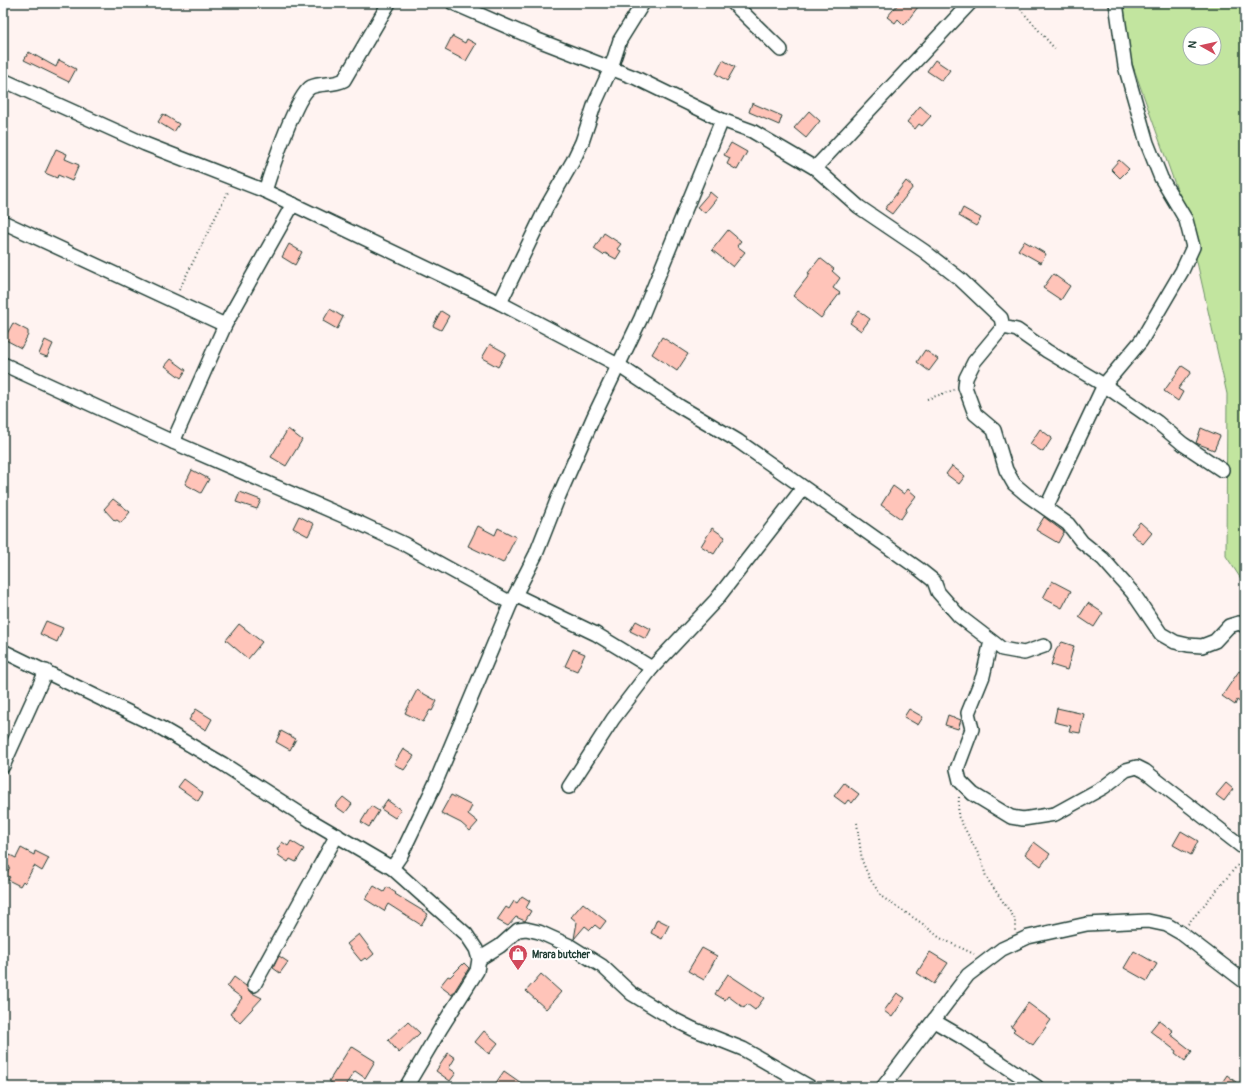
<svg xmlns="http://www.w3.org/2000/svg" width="1248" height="1090" font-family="Pangolin,sans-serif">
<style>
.green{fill:#c2e59f;stroke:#70916a;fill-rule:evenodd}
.building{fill:#ffc4b9;stroke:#1f3d34}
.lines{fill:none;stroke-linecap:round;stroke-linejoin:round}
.minor-casing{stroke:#1f3d34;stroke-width:16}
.path{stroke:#1f3d34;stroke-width:2;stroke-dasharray:1 3;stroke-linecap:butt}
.minor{stroke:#fff;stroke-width:13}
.labels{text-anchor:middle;stroke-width:4;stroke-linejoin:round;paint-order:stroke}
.poi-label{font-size:10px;font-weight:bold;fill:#1f3d34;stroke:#fff;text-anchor:start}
</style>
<rect width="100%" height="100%" fill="#fff3f1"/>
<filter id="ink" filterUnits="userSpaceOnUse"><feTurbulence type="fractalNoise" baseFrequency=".025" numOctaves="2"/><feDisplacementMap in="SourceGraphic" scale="8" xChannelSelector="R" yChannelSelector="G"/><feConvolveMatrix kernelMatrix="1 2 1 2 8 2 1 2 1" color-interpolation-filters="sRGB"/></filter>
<g filter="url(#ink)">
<path class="green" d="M1113,3H1245V585L1226,556L1227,394L1187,218L1112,7ZM1190,34H1214V58H1190Z"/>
<g class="building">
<polygon points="899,3 913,3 918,7 904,25 898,19 895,23 887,17"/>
<polygon points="452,36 465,43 467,39 476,44 466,61 445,50"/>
<polygon points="29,52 56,67 59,60 76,69 69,82 24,60"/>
<polygon points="723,60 735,67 727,81 716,74"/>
<polygon points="935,60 950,70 942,81 927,71"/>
<polygon points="752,103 782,116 779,125 749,112"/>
<polygon points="920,106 931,116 922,126 919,124 915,129 907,122"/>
<polygon points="809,111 820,121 806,138 794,128"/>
<polygon points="163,114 179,124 174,132 158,122"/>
<polygon points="731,143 747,152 737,170 727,164 730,158 724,155"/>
<polygon points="56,149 67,154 65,159 79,165 72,181 58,175 57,178 45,173"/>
<polygon points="1119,160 1129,169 1120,178 1111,169"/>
<polygon points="906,181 913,187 892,214 885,209"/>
<polygon points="710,192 717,198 705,213 697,207"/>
<polygon points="963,208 981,218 976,226 959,216"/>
<polygon points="728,230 741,241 737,246 745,252 733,267 712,250"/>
<polygon points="604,233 621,244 617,249 621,251 616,259 605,253 603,255 594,249"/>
<polygon points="1024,241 1046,254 1041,263 1018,250"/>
<polygon points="289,244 302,252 295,265 282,257"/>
<polygon points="820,258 834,269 832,271 840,278 833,288 840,293 821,318 793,296 810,274 808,273"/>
<polygon points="1053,274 1070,286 1061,300 1043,288"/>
<polygon points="330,309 343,317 337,329 323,321"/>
<polygon points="441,311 449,316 441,330 433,326"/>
<polygon points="859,311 870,319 861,331 850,323"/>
<polygon points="13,323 28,331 28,335 21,348 4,339"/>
<polygon points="662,337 688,354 677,371 652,354"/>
<polygon points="45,340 53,344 47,357 39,354"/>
<polygon points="490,344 506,353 498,367 482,358"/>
<polygon points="925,350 938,359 929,371 917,362"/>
<polygon points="171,359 186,370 181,378 165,366"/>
<polygon points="1182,366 1191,372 1178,389 1183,392 1178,401 1164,391"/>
<polygon points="1201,428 1220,436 1214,450 1196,443"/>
<polygon points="288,429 302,440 286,466 271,457"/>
<polygon points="1040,429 1052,438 1043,452 1030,444"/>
<polygon points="952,466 965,476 959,484 946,474"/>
<polygon points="192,470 209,479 201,493 185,484"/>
<polygon points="893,486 904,494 908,489 916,496 906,509 907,510 901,519 881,505"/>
<polygon points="240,492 261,500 257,509 236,502"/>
<polygon points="113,499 130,512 121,523 117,520 115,521 104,509"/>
<polygon points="299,516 314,524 308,536 293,528"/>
<polygon points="1044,517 1064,532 1058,543 1036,530"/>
<polygon points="1140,522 1152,533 1143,544 1131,533"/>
<polygon points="478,526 495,535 498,528 516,537 503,563 468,546"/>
<polygon points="712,528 725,537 714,554 701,546"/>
<polygon points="1052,581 1071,591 1062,608 1043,598"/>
<polygon points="1088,603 1103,613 1094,627 1079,617"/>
<polygon points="46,621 63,628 57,642 40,634"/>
<polygon points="636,621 651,629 646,639 630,631"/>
<polygon points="239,624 262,642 248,659 226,640"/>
<polygon points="1062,642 1074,646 1067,670 1051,665 1056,650"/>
<polygon points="573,649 585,654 577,671 565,666"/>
<polygon points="1239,671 1245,675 1245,706 1237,700 1235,705 1222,696"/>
<polygon points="417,690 437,701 432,711 430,710 423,722 405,713"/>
<polygon points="1057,708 1084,714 1080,733 1069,731 1071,726 1054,722"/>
<polygon points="196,709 212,719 206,730 189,720"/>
<polygon points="909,709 923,717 918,725 904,717"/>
<polygon points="948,715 961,720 958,729 945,725"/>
<polygon points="281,731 296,739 290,750 276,742"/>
<polygon points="403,749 414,756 404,770 394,764"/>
<polygon points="184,779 203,793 198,801 178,787"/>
<polygon points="844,783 859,794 852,803 848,800 845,804 834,796"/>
<polygon points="1226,783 1233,789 1224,801 1216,795"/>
<polygon points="451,795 472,806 468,814 478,822 470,831 461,823 441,813"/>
<polygon points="343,797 352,804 345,813 335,806"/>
<polygon points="387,800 401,810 395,818 381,809"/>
<polygon points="371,806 379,811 369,827 361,822"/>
<polygon points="1181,831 1198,841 1191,855 1173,845"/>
<polygon points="291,841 304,849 296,862 290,859 288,862 278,855 280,852 277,850 282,842 288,846"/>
<polygon points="1034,842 1050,854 1041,866 1025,854"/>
<polygon points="21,848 34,855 35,851 49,858 42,871 34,866 25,883 23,881 20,886 8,880 10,877 6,875 10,867 5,864 10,855 16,858"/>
<polygon points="374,886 384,892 387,887 396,893 395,894 428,914 421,925 388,904 384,911 365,899"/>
<polygon points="522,896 530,901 526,908 531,911 525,921 516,917 508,926 497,920 506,907 509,909 514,901 517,903"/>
<polygon points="583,903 606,921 600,929 595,925 590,930 585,926 574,939 577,922 571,917"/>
<polygon points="657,919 669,925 662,939 651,933"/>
<polygon points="359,934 374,954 367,960 365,958 361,961 347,944"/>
<polygon points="702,948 717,956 704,980 688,971"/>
<polygon points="1134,951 1157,964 1147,981 1124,968"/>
<polygon points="930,952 948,963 934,984 917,973"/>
<polygon points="279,956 288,962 280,973 273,968"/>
<polygon points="464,963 469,968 452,995 440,986 448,976 450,977"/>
<polygon points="541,974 561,992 546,1009 526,991"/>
<polygon points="728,974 764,998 755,1010 747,1004 744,1008 728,996 725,1000 715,994"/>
<polygon points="234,977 246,986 250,992 262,998 240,1022 230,1014 242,998 227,987"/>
<polygon points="897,993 905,998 892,1017 884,1011"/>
<polygon points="1028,1003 1051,1020 1033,1045 1013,1031 1015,1029 1011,1027"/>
<polygon points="1159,1020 1173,1031 1170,1034 1192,1051 1185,1061 1175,1053 1176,1051 1150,1031"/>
<polygon points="408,1022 420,1033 399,1053 388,1040"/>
<polygon points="484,1031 498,1043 489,1054 475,1042"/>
<polygon points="351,1046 375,1061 365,1078 355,1071 344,1087 337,1087 329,1081"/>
<polygon points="448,1053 455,1058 449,1068 456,1073 450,1081 436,1071"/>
<polygon points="504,1071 527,1087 493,1087"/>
<polygon points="1227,1075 1242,1087 1219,1087"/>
</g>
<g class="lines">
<defs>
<g id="minor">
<polyline points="453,3 538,40 636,78 722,120 752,131 815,168 859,207 924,251 960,279 1001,318 1003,327 1017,330 1047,351 1104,385 1157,422 1183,444 1222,470"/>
<polyline points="733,3 781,50"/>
<polyline points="3,80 145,144 265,191 500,303 618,365 679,406 738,441 919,569 934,581 938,592 959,616 1002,649 1024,653 1044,646"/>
<polyline points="815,168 970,3"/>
<path d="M265,191C271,172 296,95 311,87C322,82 333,86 344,80L389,3"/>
<polyline points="3,222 225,325"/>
<polyline points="500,303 546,208 573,161 582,142 595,103 611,68 620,40 643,3"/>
<polyline points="1003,327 974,362 966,378 965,387 975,414 994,430 1006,470 1014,484 1027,495 1068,524 1082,542 1103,559 1133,593 1161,634 1175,642 1188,645 1202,646 1215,641 1229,626 1239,623 1245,626"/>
<polyline points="3,364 173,442 357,522 404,544 511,603"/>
<polyline points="173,442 225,325 293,204"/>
<polyline points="1046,508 1104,385 1141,341 1182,271 1193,247 1186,220 1161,178 1147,143 1125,66 1116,3"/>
<polyline points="515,595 596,634 652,668"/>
<polyline points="991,641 983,676 968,713 972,729 957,769 960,781 973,794 1011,817 1023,819 1055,814 1104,787 1126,770 1137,767 1145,771 1245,849"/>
<polyline points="3,651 161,728 223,764 310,820 392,868 466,934 476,949 479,959 477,971 441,1028 406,1087"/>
<polyline points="3,766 46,671"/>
<polyline points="569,787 613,719 652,668 716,600 803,488"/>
<polyline points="392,868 401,855 435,784 511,603 536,554 558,498 594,416 641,318 722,120"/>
<polyline points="479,959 500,946 518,930 526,929 539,932 570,946 602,966 632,994 675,1020 693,1029 743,1049 810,1087"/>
<polyline points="254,985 337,835"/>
<polyline points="934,1021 965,1039 1037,1087"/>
<polyline points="883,1087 968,975 1002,949 1028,937 1087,924 1148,921 1167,925 1181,933 1245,982"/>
</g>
</defs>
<use href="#minor" class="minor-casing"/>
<g class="path">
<polyline points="1015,3 1055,49"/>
<polyline points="3,247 7,238"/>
<polyline points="179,290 229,190"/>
<polyline points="927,399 954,390"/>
<polyline points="959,797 958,816 982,861 986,877 1015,919 1015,931"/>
<polyline points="857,823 862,861 870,879 882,897 923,924 940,938 974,954"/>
<polyline points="1188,924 1242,860"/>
</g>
<use href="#minor" class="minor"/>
</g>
</g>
<defs>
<symbol id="shop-pin" viewBox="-11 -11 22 30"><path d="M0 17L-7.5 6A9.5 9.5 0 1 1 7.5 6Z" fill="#d1495b" stroke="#fff"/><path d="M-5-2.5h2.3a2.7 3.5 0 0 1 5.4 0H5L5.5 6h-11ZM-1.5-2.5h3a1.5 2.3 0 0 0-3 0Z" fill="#fff"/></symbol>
</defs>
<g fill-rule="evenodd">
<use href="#shop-pin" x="507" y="943" width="22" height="30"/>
</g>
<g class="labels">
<g class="poi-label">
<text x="532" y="958">Mrara butcher</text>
</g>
</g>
<rect width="1248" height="1090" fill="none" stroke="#fff" stroke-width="16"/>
<rect x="8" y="8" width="1232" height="1074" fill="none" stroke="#1f3d34" stroke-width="1.5" filter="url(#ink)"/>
<g transform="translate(1202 46) rotate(278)"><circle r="19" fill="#ffffff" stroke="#a5b1ae"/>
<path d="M0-3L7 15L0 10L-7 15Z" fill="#d1495b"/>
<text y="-6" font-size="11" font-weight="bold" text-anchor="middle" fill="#1f3d34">N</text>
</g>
</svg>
